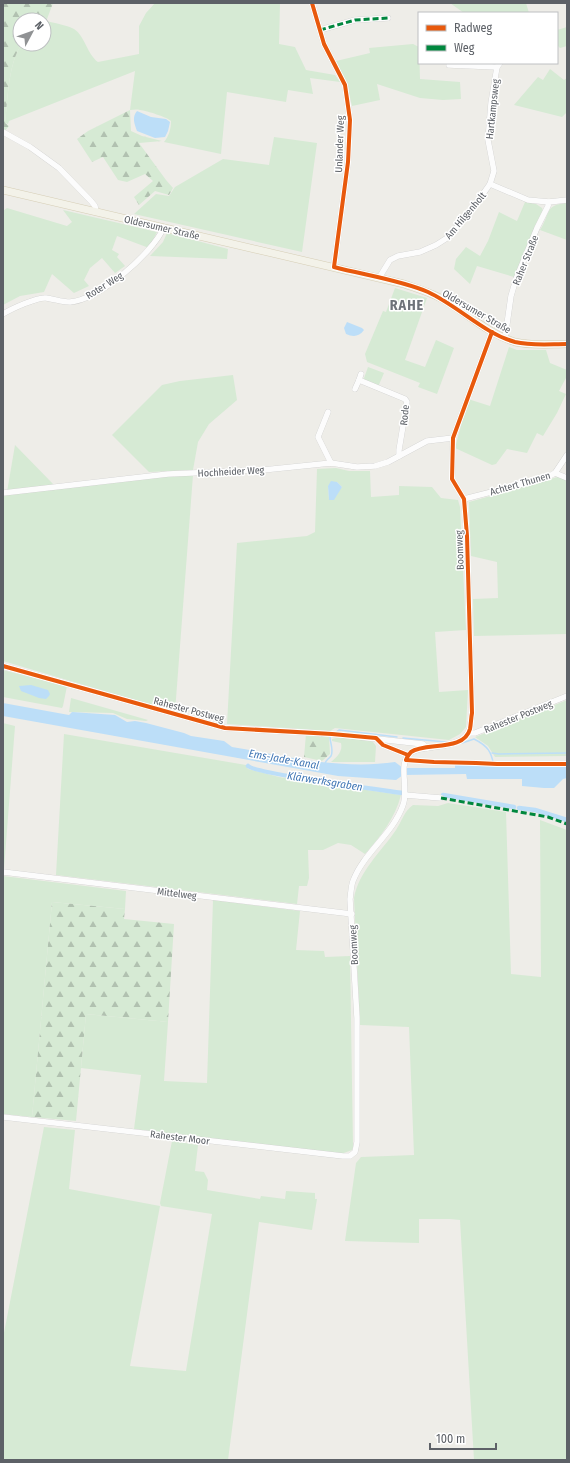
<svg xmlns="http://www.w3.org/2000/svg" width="570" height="1463" font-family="'Fira Sans Condensed',sans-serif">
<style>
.green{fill:#d6ead4;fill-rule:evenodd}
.forest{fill:url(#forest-firs)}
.water{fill:#bcdef8}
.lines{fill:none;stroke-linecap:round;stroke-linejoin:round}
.stream{stroke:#bcdef8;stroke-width:1.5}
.canal{stroke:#bcdef8;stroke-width:4.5}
.minor-casing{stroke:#cbcbca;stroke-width:6}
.major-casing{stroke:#d6ceb6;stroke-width:8}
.minor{stroke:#fcfcfc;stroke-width:5.5}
.major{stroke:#f3f2e9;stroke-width:7}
.quiet{stroke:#00873e;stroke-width:3;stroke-dasharray:6 3;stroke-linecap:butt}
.cycleway-casing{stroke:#fff;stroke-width:6}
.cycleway{stroke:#e8590c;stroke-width:4}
.labels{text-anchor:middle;stroke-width:3;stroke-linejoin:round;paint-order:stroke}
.street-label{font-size:10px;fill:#5d6167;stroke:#fff}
.water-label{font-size:11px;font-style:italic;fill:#4177b5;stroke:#fff}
.district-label{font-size:14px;font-weight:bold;letter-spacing:1px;fill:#6e7379;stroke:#fff}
</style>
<defs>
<pattern id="forest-firs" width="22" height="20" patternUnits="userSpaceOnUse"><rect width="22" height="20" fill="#d6ead4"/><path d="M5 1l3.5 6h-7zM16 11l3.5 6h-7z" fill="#b1c1b0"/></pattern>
</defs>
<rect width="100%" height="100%" fill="#eeede8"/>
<g class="green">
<path d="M155,3H280L279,44L295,47L306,70L335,75L340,82L310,78L313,94L288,90L286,102L227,92L221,154L164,142C169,136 171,129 171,121C167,117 147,111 140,110C136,109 133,110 130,110L135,71L9,121L8,124L5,123C8,99 8,63 22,44H44V22L46,21C54,23 66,25 74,29C85,36 87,54 98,62L139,54V26L146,13Z"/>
<polygon points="450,3 526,3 529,13 464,13"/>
<polygon points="567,27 567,46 560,48 557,45 557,30"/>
<polygon points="413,44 419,47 420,79 460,82 461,99 443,100 420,98 377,84 380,100 352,106 347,85 336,61 370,53 369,48"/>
<polygon points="550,69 564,80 567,78 567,112 562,117 514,105 538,77 543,80"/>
<polygon points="274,137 317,143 302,252 134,214 156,194 169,196 175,187 223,159 269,165"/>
<polygon points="525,202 536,204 542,208 543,211 514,277 477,266 470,284 454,269 456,259 466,247 480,256 488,241 499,212 517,221"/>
<path d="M567,203V240L540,230C551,213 544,205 567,203Z"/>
<polygon points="7,208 67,226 72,222 63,210 157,232 149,248 117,236 112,250 119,254 117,257 125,266 115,273 102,258 90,268 84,280 89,286 74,293 52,274 44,292 20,296 3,305 3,211"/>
<polygon points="167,233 228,249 227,259 150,256 163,242"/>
<polygon points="395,288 427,298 405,360 425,367 436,340 454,348 437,394 418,387 420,383 367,362 365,354 383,311 386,312"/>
<polygon points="509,347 517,350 546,350 550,363 567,370 567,376 559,391 566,394 557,413 543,436 537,433 527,453 507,449 496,464 492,465 455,448 468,399 490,406"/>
<polygon points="368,367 384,373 378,387 363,381"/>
<polygon points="233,375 237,400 209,424 198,442 193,470 149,472 112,435 162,385 180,381"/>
<polygon points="15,445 54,485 7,492"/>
<path d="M336,468L349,471H370L371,497L399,495V486L432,487L441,498L458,500L460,507L466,630L435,632L439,692L468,690L466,727L460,734L449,740L335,728L330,731L227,724L237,543L307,536L315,532L317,469ZM337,482L342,487L329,500L328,486Z"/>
<polygon points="193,475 175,712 3,661 3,495 169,476"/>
<polygon points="561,476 567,480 567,634 474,636 473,599 498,598 497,562 471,556 469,502"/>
<polygon points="3,670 67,686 63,706 62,708 3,697"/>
<polygon points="71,698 148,720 146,721 127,719 113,713 69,712"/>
<polygon points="567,700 567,756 495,757 488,746 475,737"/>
<polygon points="3,723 15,726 4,869 3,869"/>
<path d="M64,734L246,765L248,769L279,777L401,795C395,818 381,836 365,854L351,845L338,843L323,850H308L309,878L307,886H299L297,904L56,875Z"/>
<path d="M341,737L361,739L373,742L376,746L375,762H331C337,757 343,751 341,743L332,741V739Z"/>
<path d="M448,803L506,812L511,974L541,977L540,820L567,830V1460H474L460,1220L450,1219H419V1243L345,1241L356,1163L361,1157L414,1155L409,1027L360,1025L354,898C359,871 381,852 396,830C402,821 404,811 413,805L438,806Z"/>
<polygon points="3,876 126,891 125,909 52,902 32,1117 3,1114"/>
<polygon points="213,900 300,911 296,950 324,951 325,957 350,956 353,1147 352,1150 341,1154 134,1129 141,1075 81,1068 86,1014 168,1022 164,1081 207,1083"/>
<polygon points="44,1127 75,1130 69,1189 160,1206 130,1366 186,1371 212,1214 161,1206 160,1203 172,1141 198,1145 195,1171 204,1172 208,1180 207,1190 260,1199 261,1196 285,1199 286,1191 315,1193 315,1199 317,1199 312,1230 259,1222 228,1460 3,1460 3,1338"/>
</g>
<g class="forest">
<path d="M3,3H53L47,19L44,21V20H20V44H22C8,63 8,99 5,123L9,126L3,133Z"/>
<polygon points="130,110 131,131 142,136 162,141 139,143 166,180 173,188 169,195 155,191 139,205 134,197 153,181 145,174 127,182 118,180 103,157 92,162 77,139 88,131"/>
<polygon points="306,734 329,736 330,754 322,761 304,757"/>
<polygon points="52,902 125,909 124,919 174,924 168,1022 86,1014 76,1121 32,1117"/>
</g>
<g class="water">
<path d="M137,111L151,117L166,119L170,122L168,131L165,137L155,138L137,131C134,123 132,117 137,111Z"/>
<path d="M347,322L362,328L364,330C359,337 353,337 346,334L344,328Z"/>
<polygon points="331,481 337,482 342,487 334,500 329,500 328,486"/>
<polygon points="31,685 48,690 50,694 49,696 46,699 39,698 21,691 19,686"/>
<path d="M3,703L69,715L72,712L115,715L127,722L135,721L146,723L184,733L191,736L224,741L232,747C285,756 341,770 395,762L403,768H455V764L514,767H567V778L563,779L554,788H544L522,786V779H467L466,774L403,775L396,780L338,776L3,716Z"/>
</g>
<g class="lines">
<g class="stream">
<polyline points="336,732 339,730 397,737"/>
<polyline points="403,738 446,742"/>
<path d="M462,743L474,739C488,746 492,752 494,768"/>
<polyline points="492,753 499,754 567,753"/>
<path d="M325,764C326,759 328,760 331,756C334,750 330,743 330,737"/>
</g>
<g class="canal">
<path d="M248,766C256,774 382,790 403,793"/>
<polyline points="443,795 514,807"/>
<polyline points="519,808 535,810 567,820"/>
</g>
<defs>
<g id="minor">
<polyline points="312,3 324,44 345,85 350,120 348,162 334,267"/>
<polyline points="320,30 355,20 388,18"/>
<polyline points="449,65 497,67"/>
<polyline points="3,132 30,147 59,168 91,201 95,206 96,211"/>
<polyline points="490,184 528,200 549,202"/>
<polyline points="379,278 390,260 398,256 420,252 436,245 447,238 468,215 490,184 494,171 488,140 491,103 497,67 500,63"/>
<path d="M3,314C11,309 37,297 46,298C54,299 62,302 70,302C99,300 153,253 164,227"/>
<polyline points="505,338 511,296 516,279 537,228 548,206 549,202 567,200"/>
<polyline points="361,374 359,380 405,399 407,402 399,450 399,456"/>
<polyline points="355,389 359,380"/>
<polyline points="328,412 318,437 331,463"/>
<polyline points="555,473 567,478"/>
<polyline points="3,493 168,474 263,470 331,463 357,467 375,466 388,462 427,441 453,438"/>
<polyline points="464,499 546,478 555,473 567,455"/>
<polyline points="3,666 225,728 332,734 423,744 427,748"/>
<polyline points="468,733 475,733 567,696"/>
<polyline points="377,739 383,745 408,755"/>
<polyline points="405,795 441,798"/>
<polyline points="3,872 352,914"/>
<path d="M3,1117L343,1156H350L355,1152L357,1142V1018L350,899C351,893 351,886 353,881C364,852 393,834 403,805C409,790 398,766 409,754C412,751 416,750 420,749C434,746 466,747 470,728C471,723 471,718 472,713L467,536L464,499L452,479L453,438L492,332"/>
</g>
<path id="major" d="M3,190L404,284C418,289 433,293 446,301C469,315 489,334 515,342C532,346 550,344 567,344"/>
</defs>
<use href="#minor" class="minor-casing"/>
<use href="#major" class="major-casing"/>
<use href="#minor" class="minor"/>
<use href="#major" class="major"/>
<g class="quiet">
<polyline points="320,30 355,20 388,18"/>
<polyline points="441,798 548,817 567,824"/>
</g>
<defs>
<g id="cycleway">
<path d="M312,3L324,44L345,85L350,120L348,162L334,267C364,275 400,280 428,292C458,306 485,334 515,342C532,346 550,344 567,344"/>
<path d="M492,332L453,438L452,479L464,499L467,536L472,713C471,718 471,724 470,729C464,752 425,742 411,752C409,754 407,757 406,760L434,762L476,763L497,764H567"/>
<polyline points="3,666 225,728 332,734 376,738 383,745 408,755"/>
</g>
</defs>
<use href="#cycleway" class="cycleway-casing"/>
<use href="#cycleway" class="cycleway"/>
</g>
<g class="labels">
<g class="street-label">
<text transform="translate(492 109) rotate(-84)" y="4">Hartkampsweg</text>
<text transform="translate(339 144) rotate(-88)" y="4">Unlander Weg</text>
<text transform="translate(465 215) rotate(-50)" y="4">Am Hilgenholt</text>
<text transform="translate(162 227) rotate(13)" y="4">Oldersumer Straße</text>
<text transform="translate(525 260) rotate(-68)" y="4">Raher Straße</text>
<text transform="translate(104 285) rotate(-32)" y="4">Roter Weg</text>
<text transform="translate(477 311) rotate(30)" y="4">Oldersumer Straße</text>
<text transform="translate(404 415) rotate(-84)" y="4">Rode</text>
<text transform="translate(231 471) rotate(-3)" y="4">Hochheider Weg</text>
<text transform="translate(520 483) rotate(-16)" y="4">Achtert Thunen</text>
<text transform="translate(459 550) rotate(-92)" y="4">Boomweg</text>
<text transform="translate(189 709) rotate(15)" y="4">Rahester Postweg</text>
<text transform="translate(518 716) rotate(-22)" y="4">Rahester Postweg</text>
<text transform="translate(177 893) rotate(7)" y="4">Mittelweg</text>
<text transform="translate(353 945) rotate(-93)" y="4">Boomweg</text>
<text transform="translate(180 1137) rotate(7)" y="4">Rahester Moor</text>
</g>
<g class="water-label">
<text transform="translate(284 759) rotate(10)" y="4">Ems-Jade-Kanal</text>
<text transform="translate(325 781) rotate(9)" y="4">Klärwerksgraben</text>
</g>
<g class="district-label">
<text x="407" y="310">RAHE</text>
</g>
</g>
<rect width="570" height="1463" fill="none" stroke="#5d6167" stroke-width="8"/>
<rect x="418" y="12" width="140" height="52" fill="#ffffff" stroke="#bec0c2"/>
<rect x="426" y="25" width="20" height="6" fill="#e8590c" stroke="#bec0c2"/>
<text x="454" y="32" font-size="12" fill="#5d6167">Radweg</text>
<rect x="426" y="45" width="20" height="6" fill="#00873e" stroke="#bec0c2"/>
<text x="454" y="52" font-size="12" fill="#5d6167">Weg</text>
<g transform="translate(32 32) rotate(49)"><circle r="19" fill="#ffffff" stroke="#bec0c2"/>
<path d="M0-3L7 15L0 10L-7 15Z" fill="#909294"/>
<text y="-6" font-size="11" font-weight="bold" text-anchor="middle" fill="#5d6167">N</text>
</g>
<path d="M430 1443v6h66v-6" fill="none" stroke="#5d6167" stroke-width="2"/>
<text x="436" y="1443" font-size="12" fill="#5d6167" stroke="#ffffff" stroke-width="3" paint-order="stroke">100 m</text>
</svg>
